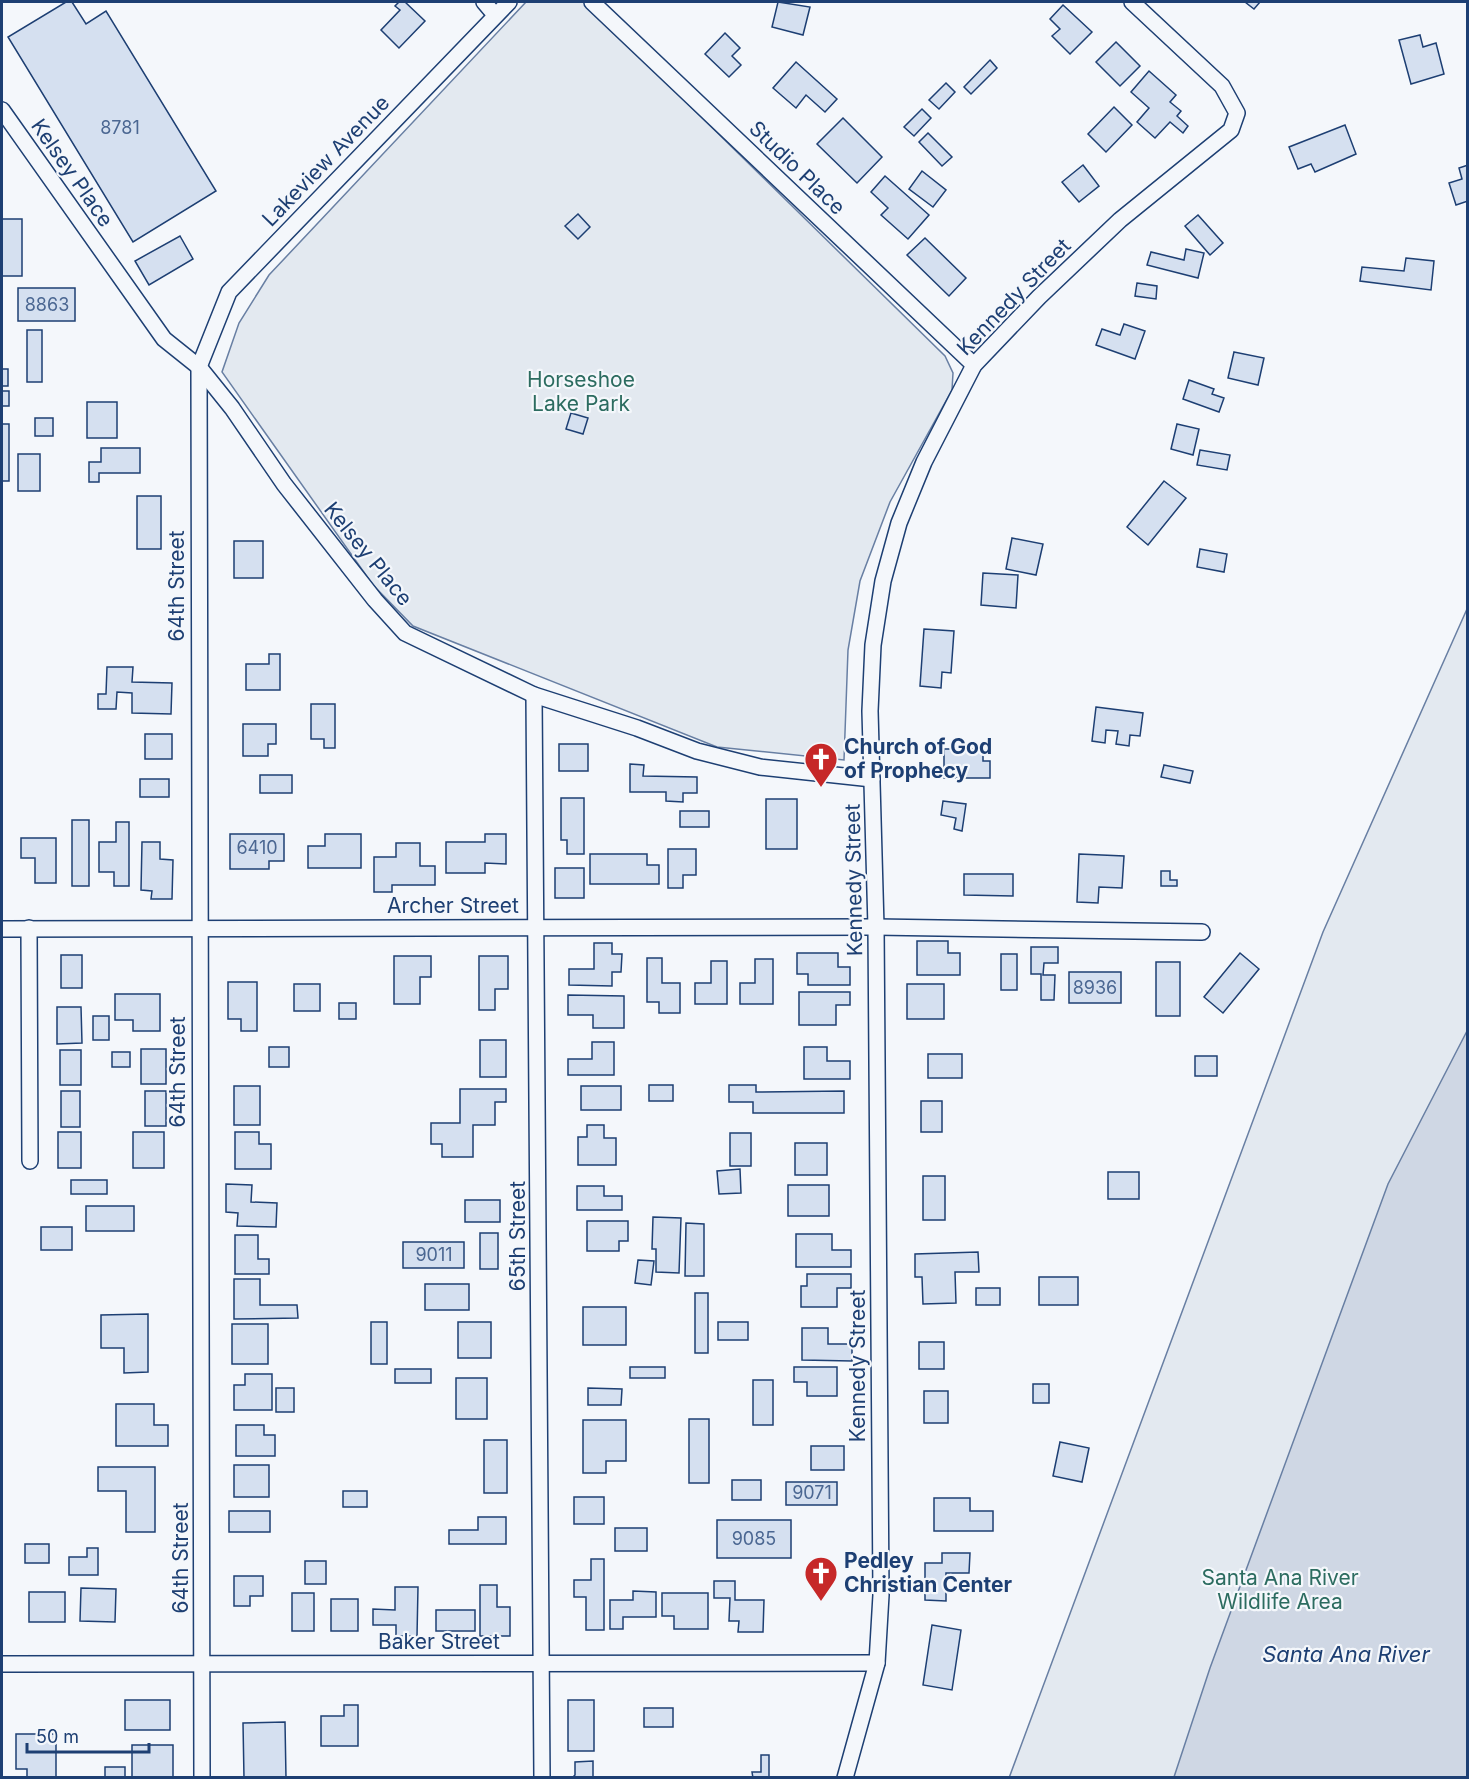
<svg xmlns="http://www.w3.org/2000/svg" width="1469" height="1779" font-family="Inter,sans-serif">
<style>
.green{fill:#e3e9f0;stroke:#687fa3;stroke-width:1.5}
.water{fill:#cfd7e4;stroke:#687fa3;stroke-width:1.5}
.building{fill:#d5e0f0;stroke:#1d3f73;stroke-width:1.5}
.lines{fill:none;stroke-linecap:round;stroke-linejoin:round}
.minor-casing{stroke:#1d3f73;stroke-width:18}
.minor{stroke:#f4f7fb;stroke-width:15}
.labels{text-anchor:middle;stroke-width:4.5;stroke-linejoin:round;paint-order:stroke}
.number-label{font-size:18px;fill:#4b6792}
.street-label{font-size:21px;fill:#1d3f73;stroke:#f4f7fb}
.park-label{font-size:21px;fill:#2c6c60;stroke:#f4f7fb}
.poi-label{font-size:21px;font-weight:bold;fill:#1d3f73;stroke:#f4f7fb;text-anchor:start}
.water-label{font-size:22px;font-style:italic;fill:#1d3f73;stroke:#f4f7fb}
</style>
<rect width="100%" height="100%" fill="#f4f7fb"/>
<g class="green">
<polygon points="526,2 584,2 945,356 953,373 952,390 890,502 860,581 848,650 844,760 717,747 413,626 373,585 222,372 239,323 269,275"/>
<polygon points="1467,609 1467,1777 1009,1778 1323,932"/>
</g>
<polygon class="water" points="1467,1031 1467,1777 1174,1777 1210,1668 1388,1184"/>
<g class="building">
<polygon points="66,2 72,2 86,24 106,11 216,191 133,242 8,37"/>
<polygon points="399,2 405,2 425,21 399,48 381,30 400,10 395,6"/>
<polygon points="778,2 810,7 803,35 772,27"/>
<polygon points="1245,2 1260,2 1254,9"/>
<polygon points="1063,5 1092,32 1070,54 1052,36 1060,29 1050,19"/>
<polygon points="725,33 740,48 732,56 741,65 729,77 705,54"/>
<polygon points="1420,35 1423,47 1436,43 1444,74 1411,84 1399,40"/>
<polygon points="1116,42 1140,66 1120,86 1096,62"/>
<polygon points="990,60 997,68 971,94 964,87"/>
<polygon points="796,62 837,99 825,112 806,95 796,108 773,88"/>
<polygon points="1149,71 1176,95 1170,102 1181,111 1177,116 1188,126 1183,133 1170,122 1155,138 1137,122 1149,108 1131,92"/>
<polygon points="946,83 955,92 939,109 929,100"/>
<polygon points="1114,107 1132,125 1106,152 1088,134"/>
<polygon points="922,109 931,118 914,136 904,127"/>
<polygon points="843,118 882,157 857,183 817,144"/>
<polygon points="1345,125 1356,154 1315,172 1311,164 1298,169 1289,147"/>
<polygon points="928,133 952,157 942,166 919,142"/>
<polygon points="1083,165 1099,186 1079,202 1062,182"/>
<polygon points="1468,165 1468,201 1456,205 1449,183 1462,179 1459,168"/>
<polygon points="922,171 946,190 933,207 909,189"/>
<polygon points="885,176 929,215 908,239 881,215 888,208 871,192"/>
<polygon points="578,214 590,227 578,239 565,226"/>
<polygon points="1198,215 1223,243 1210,255 1185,226"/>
<rect x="2" y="219" width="20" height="57"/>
<polygon points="180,236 193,259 149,285 135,261"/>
<polygon points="925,238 966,278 949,296 907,255"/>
<polygon points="1186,249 1204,253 1198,278 1147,265 1151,252 1184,260"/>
<polygon points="1406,258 1434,261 1431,290 1360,281 1362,267 1404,271"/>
<polygon points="1137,283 1157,286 1156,299 1135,296"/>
<rect x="18" y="288" width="57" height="33"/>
<polygon points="1124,324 1145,331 1135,359 1096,345 1102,329 1120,335"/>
<rect x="27" y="330" width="15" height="52"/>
<polygon points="1234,352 1264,358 1258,385 1228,378"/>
<rect x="2" y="369" width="6" height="17"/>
<polygon points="1189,380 1214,389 1212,394 1224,398 1219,412 1183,399"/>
<rect x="2" y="391" width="7" height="15"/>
<rect x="87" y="402" width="30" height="36"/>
<polygon points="571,413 588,418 583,434 566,429"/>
<rect x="35" y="418" width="18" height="18"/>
<rect x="2" y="424" width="7" height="57"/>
<polygon points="1177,424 1199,429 1193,455 1171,449"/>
<polygon points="101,448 140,448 140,473 99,473 99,482 89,482 89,462 101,462"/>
<polygon points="1200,450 1230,455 1227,470 1197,465"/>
<rect x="18" y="454" width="22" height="37"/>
<polygon points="1164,481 1186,498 1148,545 1127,527"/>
<rect x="137" y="496" width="24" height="53"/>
<polygon points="1012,538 1043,544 1036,575 1006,569"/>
<rect x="234" y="541" width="29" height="37"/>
<polygon points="1200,549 1227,554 1224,572 1197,567"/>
<polygon points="983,573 1018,575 1016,608 981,605"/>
<polygon points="924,629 954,631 951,673 942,672 941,688 920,686"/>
<polygon points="269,654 280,654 280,690 246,690 246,664 269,664"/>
<polygon points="107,667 133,667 132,682 172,683 171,714 132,713 132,693 117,692 116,709 98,709 98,694 106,694"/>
<polygon points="311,704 335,704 335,748 324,748 324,739 311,739"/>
<polygon points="1096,707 1143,713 1140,736 1130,735 1129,746 1116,744 1118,731 1106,730 1105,743 1092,741"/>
<polygon points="243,724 276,724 276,744 268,744 268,756 243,756"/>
<rect x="145" y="734" width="27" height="25"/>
<rect x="559" y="744" width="29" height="27"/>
<polygon points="944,749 983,749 983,761 990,761 990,778 944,778"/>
<polygon points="630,764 644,765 643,776 697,777 697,793 683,793 683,802 666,801 666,792 630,792"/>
<polygon points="1164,765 1193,771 1190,783 1161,777"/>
<rect x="260" y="775" width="32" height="18"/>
<rect x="140" y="779" width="29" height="18"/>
<polygon points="561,798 584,798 584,854 567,854 567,840 561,840"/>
<rect x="766" y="799" width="31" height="50"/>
<polygon points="943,801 966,804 962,831 954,829 956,818 941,815"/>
<rect x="680" y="811" width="29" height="16"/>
<rect x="72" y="820" width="17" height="66"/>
<polygon points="116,822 129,822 129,886 114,886 114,872 99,872 99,842 116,842"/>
<polygon points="230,834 284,834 284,861 269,861 269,869 230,869"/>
<polygon points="325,834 361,834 361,868 308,868 308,846 325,846"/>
<polygon points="485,834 506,834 506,864 485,863 485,873 446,873 446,842 485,842"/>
<polygon points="21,838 56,838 56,883 35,883 35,858 21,858"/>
<polygon points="142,842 160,842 160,859 173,860 172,899 151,899 152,891 141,890"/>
<polygon points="396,843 420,843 420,866 435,866 435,885 392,885 392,892 374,892 374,857 396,857"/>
<polygon points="668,849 696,849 696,875 683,875 683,888 668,888"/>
<polygon points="590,854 647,854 647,865 659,865 659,884 590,884"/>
<polygon points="1079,854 1124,856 1122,888 1099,887 1098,903 1077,902"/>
<rect x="555" y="868" width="29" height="30"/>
<polygon points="1161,871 1170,871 1170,880 1177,880 1177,886 1161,886"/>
<polygon points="964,874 1013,874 1013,896 964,895"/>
<polygon points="917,941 948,941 948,953 960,953 960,975 917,975"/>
<polygon points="594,943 612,943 612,954 622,954 621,972 612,972 612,986 569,985 569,969 594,969"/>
<polygon points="1031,947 1058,947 1058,963 1044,963 1043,975 1055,975 1054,1000 1041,1000 1041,974 1031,974"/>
<polygon points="797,953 838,953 838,967 850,967 850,985 808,985 808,974 797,974"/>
<polygon points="1240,953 1259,969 1223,1013 1204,997"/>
<rect x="1001" y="954" width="16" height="36"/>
<rect x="61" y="955" width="21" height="33"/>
<polygon points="394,956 431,956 431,977 420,977 420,1004 394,1004"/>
<polygon points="479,956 508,956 508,989 495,989 495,1010 479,1010"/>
<polygon points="647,958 662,958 662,983 680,983 680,1013 659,1013 659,1002 647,1002"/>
<polygon points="755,959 773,959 773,1004 740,1004 740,983 755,983"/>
<polygon points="711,961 727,961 727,1004 695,1004 695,983 711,983"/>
<rect x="1156" y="962" width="24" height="54"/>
<rect x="1069" y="972" width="52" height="31"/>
<polygon points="228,982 257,982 257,1031 241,1031 241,1019 228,1019"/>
<rect x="294" y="984" width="26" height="27"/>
<rect x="907" y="984" width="37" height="35"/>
<polygon points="799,992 850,992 850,1005 836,1005 836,1025 799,1025"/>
<polygon points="115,994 160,994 160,1031 133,1031 133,1020 115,1020"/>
<polygon points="568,995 624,996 624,1028 593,1028 593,1015 568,1015"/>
<rect x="339" y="1003" width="17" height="16"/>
<polygon points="57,1007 81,1007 82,1043 57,1044"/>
<rect x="93" y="1016" width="16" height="24"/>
<rect x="480" y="1040" width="26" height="37"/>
<polygon points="592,1042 614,1042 614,1075 568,1075 568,1059 592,1059"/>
<rect x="269" y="1047" width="20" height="20"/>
<polygon points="804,1047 827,1047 827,1061 850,1061 850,1079 804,1079"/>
<rect x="141" y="1049" width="25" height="35"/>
<rect x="60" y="1050" width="21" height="35"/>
<rect x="112" y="1052" width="18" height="15"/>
<rect x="928" y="1054" width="34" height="24"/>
<rect x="1195" y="1056" width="22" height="20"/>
<rect x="649" y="1085" width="24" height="16"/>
<polygon points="729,1085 756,1085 756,1092 844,1091 844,1113 753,1113 753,1102 729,1102"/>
<rect x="234" y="1086" width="26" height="39"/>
<rect x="581" y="1086" width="40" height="24"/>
<polygon points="460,1089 506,1089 506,1102 495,1102 495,1125 473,1125 473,1157 442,1157 442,1144 431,1144 431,1123 460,1123"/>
<rect x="61" y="1091" width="19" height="36"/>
<rect x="145" y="1091" width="21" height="35"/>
<rect x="921" y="1101" width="21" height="31"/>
<polygon points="587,1125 604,1125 604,1138 616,1138 616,1165 578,1165 578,1137 587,1137"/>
<rect x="58" y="1132" width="23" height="36"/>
<rect x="133" y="1132" width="31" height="36"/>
<polygon points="235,1132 259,1132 259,1144 271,1144 271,1169 235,1169"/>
<rect x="730" y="1133" width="21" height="33"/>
<rect x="795" y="1143" width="32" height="32"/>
<polygon points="740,1169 741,1193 719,1194 717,1171"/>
<rect x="1108" y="1172" width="31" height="27"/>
<rect x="923" y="1176" width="22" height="44"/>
<rect x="71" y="1180" width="36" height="14"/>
<polygon points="226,1184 252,1185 251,1202 277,1203 276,1227 237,1226 238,1213 226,1212"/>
<rect x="788" y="1185" width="41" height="31"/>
<polygon points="577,1186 604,1186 604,1196 622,1196 622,1210 577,1210"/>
<rect x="465" y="1200" width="35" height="22"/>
<rect x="86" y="1206" width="48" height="25"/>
<polygon points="653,1217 681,1218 679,1273 656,1272 656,1249 652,1249"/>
<polygon points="587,1221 628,1221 628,1241 619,1241 619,1251 587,1251"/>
<polygon points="686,1223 704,1224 704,1276 685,1276"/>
<rect x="41" y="1227" width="31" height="23"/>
<rect x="480" y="1233" width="18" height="36"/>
<polygon points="796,1234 832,1234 832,1250 851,1250 851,1267 796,1267"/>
<polygon points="235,1235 258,1235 258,1259 269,1259 269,1274 235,1274"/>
<rect x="403" y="1242" width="61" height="26"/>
<polygon points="978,1252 979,1272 955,1272 956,1303 923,1304 922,1277 915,1277 915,1254"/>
<polygon points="638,1260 654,1261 651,1285 635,1283"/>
<polygon points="807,1274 851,1274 851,1288 837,1288 837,1307 801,1307 801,1286 807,1286"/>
<rect x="1039" y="1277" width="39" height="28"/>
<polygon points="234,1279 260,1279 260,1305 297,1305 298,1318 234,1319"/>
<rect x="425" y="1284" width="44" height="26"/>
<rect x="976" y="1288" width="24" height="17"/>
<rect x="695" y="1293" width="13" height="60"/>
<rect x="583" y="1307" width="43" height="38"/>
<polygon points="148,1314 148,1372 124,1373 124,1348 101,1348 101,1315"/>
<rect x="371" y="1322" width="16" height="42"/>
<rect x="458" y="1322" width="33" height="36"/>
<rect x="718" y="1322" width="30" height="18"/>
<rect x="232" y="1324" width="36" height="40"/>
<polygon points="802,1328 828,1328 828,1344 852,1344 852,1361 802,1360"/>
<rect x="919" y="1342" width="25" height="27"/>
<rect x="630" y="1367" width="35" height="11"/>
<polygon points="794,1367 837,1367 837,1396 807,1396 807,1382 794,1382"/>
<rect x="395" y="1369" width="36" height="14"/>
<polygon points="245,1374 272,1374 272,1410 234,1410 234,1385 245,1385"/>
<rect x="456" y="1378" width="31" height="41"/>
<rect x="753" y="1380" width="20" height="45"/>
<rect x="1033" y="1384" width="16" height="19"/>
<rect x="276" y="1388" width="18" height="24"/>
<polygon points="588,1388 622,1389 621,1405 588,1405"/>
<rect x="924" y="1391" width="24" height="32"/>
<polygon points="116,1404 154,1404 154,1425 168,1425 168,1446 116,1446"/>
<rect x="689" y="1419" width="20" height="64"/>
<polygon points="583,1420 626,1420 626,1461 606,1461 606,1473 583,1473"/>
<polygon points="236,1425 264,1425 264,1435 275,1435 275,1456 236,1456"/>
<rect x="484" y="1440" width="23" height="53"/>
<polygon points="1060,1442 1089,1448 1082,1482 1053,1476"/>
<rect x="811" y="1446" width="33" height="24"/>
<rect x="234" y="1465" width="35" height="32"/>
<polygon points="98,1467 155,1467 155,1532 126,1532 126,1491 98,1491"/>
<rect x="732" y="1480" width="29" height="20"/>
<rect x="786" y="1482" width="51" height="23"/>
<rect x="343" y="1491" width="24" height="16"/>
<rect x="574" y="1497" width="30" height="27"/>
<polygon points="934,1498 970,1498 970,1511 993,1511 993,1531 934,1531"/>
<rect x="229" y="1511" width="41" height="21"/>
<polygon points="478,1517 506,1517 506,1544 449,1544 449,1530 478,1530"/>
<rect x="717" y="1520" width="74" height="38"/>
<rect x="615" y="1528" width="32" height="23"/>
<rect x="25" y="1544" width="24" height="19"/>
<polygon points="87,1548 98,1548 98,1575 69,1575 69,1557 87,1557"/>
<polygon points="942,1553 970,1553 969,1573 946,1573 946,1601 925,1600 925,1563 942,1563"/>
<polygon points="591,1559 604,1559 604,1630 586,1630 586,1597 574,1597 574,1580 591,1580"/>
<rect x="305" y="1561" width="21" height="23"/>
<polygon points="234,1576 263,1576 263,1596 250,1596 250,1606 234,1606"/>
<polygon points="714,1581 735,1581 735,1600 764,1600 763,1632 738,1632 739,1621 729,1621 730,1598 714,1598"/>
<polygon points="480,1585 497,1585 497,1607 510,1607 510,1636 480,1636"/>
<polygon points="395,1587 418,1587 417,1636 396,1636 396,1625 373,1625 373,1609 395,1610"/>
<polygon points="81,1588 116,1589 115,1622 80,1621"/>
<polygon points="633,1591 656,1592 656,1617 623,1617 623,1629 610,1629 610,1600 633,1600"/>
<rect x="29" y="1592" width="36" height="30"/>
<rect x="292" y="1593" width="22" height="38"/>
<polygon points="662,1593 708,1593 708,1629 674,1629 674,1616 662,1616"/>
<rect x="331" y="1599" width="27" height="32"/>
<rect x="436" y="1610" width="39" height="21"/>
<polygon points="932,1625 961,1630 952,1690 923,1685"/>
<rect x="125" y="1700" width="45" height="30"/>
<rect x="568" y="1700" width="26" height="51"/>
<polygon points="344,1705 358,1705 358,1746 321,1746 321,1716 344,1716"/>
<rect x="644" y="1708" width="29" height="19"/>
<polygon points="285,1722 286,1778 244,1778 243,1723"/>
<polygon points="16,1734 56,1734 56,1778 27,1778 27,1769 16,1769"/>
<rect x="132" y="1745" width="41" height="33"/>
<polygon points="761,1755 769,1755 769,1778 753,1778 752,1772 761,1772"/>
<polygon points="593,1761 593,1778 572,1778 575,1775 575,1762"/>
<rect x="105" y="1767" width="20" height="11"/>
</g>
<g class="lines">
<defs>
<g id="minor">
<polyline points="484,2 495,15"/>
<polyline points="592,2 974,365"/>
<polyline points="2,110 164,339 199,367 232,408 284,484 375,600 405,633 534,695 637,728 697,751 760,767 872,779"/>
<polyline points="534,695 542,1778"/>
<polyline points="29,928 30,1161"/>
<polyline points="2,929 876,927 1202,932"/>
<polyline points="2,1664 877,1663"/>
<polyline points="202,1778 199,367 229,292 509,2"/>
<polyline points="845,1778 877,1663 881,1595 876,927 870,711 873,645 883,581 899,523 924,462 974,365 1039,297 1120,220 1231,130 1237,113 1222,86 1132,2"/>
</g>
</defs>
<use href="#minor" class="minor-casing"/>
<use href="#minor" class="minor"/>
</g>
<defs>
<symbol id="church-pin" viewBox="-11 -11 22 30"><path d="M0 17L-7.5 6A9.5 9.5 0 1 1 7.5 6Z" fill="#c62828" stroke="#f4f7fb"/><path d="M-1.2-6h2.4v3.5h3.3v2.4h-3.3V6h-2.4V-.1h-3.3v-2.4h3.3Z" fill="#fff"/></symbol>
</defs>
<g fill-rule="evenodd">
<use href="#church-pin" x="802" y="740" width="38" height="52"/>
<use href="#church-pin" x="802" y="1554" width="38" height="52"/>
</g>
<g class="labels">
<g class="number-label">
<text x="120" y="134">8781</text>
<text x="47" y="311">8863</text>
<text x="257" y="854">6410</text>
<text x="1095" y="994">8936</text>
<text x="434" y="1261">9011</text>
<text x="812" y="1499">9071</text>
<text x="754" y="1545">9085</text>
</g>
<g class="street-label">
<text transform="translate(326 161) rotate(-46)" y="7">Lakeview Avenue</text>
<text transform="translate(797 168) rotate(44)" y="7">Studio Place</text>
<text transform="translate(72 173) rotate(55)" y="7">Kelsey Place</text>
<text transform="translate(1014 297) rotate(-46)" y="7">Kennedy Street</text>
<text transform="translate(368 554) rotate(51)" y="7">Kelsey Place</text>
<text transform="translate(177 586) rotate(-90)" y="7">64th Street</text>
<text transform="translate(854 880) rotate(-91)" y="7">Kennedy Street</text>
<text x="453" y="913">Archer Street</text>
<text transform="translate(178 1072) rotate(-90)" y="7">64th Street</text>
<text transform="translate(518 1236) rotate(-90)" y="7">65th Street</text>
<text transform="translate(858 1366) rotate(-90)" y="7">Kennedy Street</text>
<text transform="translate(181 1558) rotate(-90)" y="7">64th Street</text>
<text x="439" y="1649">Baker Street</text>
</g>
<g class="park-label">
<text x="581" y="387">Horseshoe<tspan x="581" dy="24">Lake Park</tspan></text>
<text x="1280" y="1585">Santa Ana River<tspan x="1280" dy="24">Wildlife Area</tspan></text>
</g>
<g class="poi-label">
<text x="844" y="754">Church of God<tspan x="844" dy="24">of Prophecy</tspan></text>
<text x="844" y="1568">Pedley<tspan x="844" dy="24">Christian Center</tspan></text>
</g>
<g class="water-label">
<text x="1346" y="1662">Santa Ana River</text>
</g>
</g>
<rect width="1469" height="1779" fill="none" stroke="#1d3f73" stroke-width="6"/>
<path d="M27 1743v9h122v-9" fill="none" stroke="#1d3f73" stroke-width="3"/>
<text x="36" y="1743" font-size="18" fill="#1d3f73" stroke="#f4f7fb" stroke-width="4.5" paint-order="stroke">50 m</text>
</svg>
